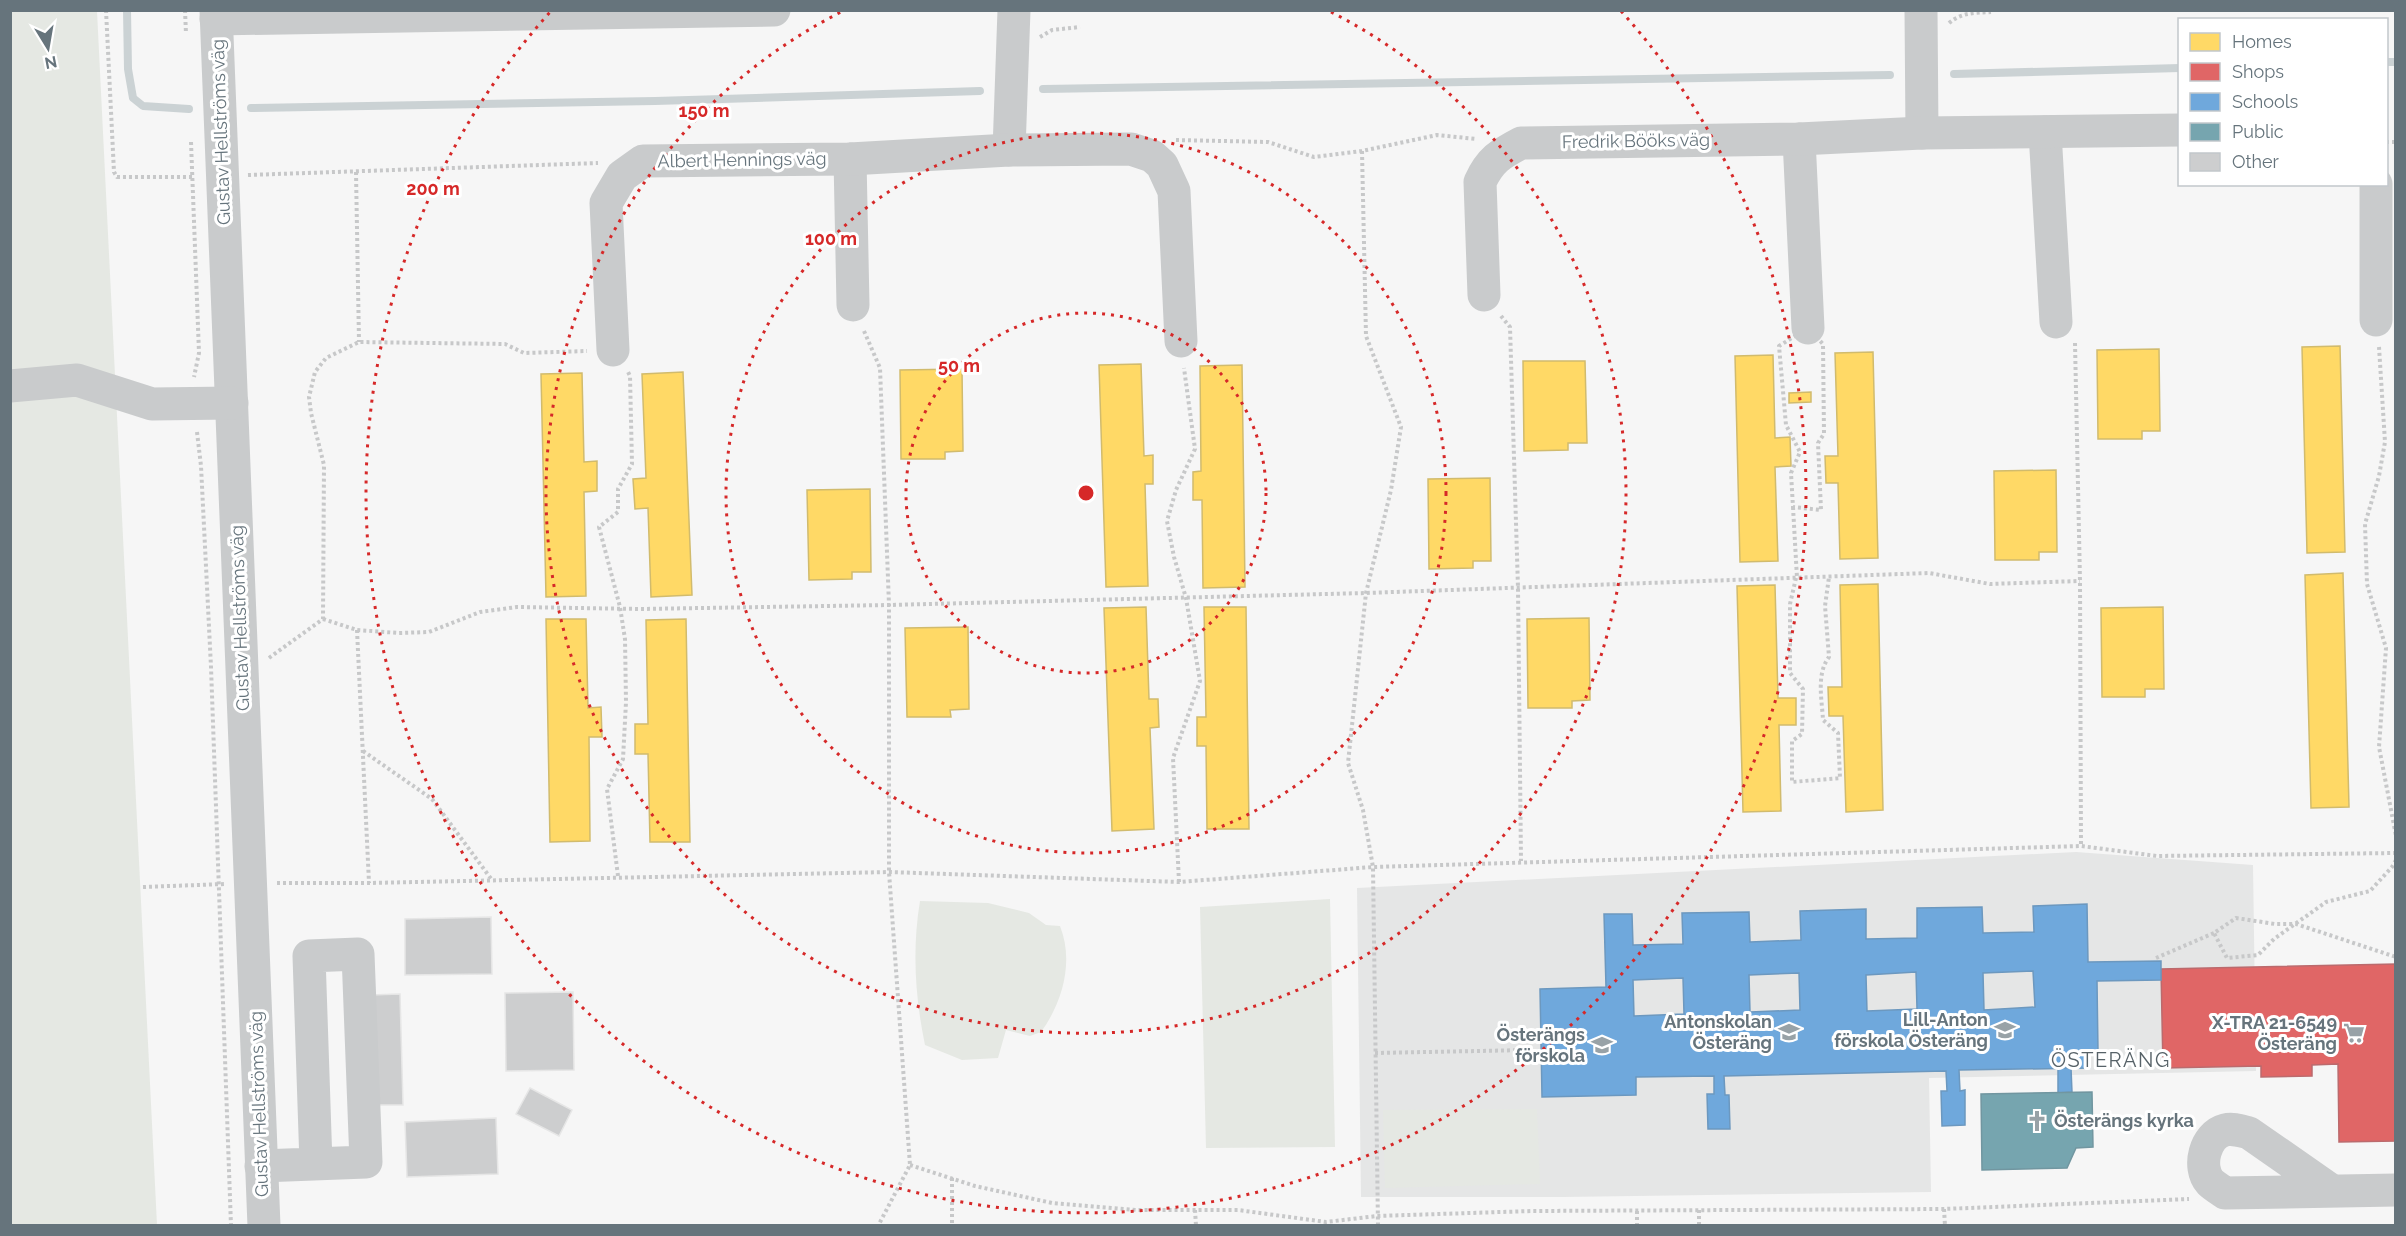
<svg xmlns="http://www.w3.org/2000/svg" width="2406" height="1236" font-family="Raleway,sans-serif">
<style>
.built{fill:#e5e6e6}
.green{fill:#e5e8e3}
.homes{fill:#ffd966;stroke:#d1bb6d;stroke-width:1.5}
.shops{fill:#e06666;stroke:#bb6a6d;stroke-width:1.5}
.schools{fill:#6fa8dc;stroke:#6c98bf;stroke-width:1.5;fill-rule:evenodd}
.public{fill:#76a5af;stroke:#7196a0;stroke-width:1.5}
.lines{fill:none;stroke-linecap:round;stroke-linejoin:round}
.stream{stroke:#cbd2d4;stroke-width:8}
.building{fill:#cdcecf;stroke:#e6e6e6;stroke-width:1.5}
.path{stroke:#c7c8c9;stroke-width:4;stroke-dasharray:3 3;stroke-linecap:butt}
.minor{stroke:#c9cbcc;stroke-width:33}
.ring{fill:none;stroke:#d62828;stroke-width:3;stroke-dasharray:3 6}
.labels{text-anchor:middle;stroke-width:6;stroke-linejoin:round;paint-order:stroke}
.street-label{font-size:18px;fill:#66747c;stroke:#fff}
.poi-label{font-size:18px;font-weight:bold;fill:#66747c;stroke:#fff;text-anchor:end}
.neighbourhood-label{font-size:20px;letter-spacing:1.5px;fill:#576268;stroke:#fff}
.centre{fill:#d62828;stroke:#fff;stroke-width:3}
.ring-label{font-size:18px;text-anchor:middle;font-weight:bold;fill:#d62828;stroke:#fff;stroke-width:6;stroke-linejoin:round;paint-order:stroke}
</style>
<rect width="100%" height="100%" fill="#f6f6f6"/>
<polygon class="built" points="2076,852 2253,865 2256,1071 1929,1078 1931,1192 1563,1197 1361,1197 1357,888"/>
<g class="green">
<polygon points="10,11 97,11 157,1225 11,1225"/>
<polygon points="1330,899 1335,1147 1206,1148 1200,907"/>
<path d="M920,901L988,903L1029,913L1046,925L1060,926C1074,961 1063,1002 1041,1032L1030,1036L1006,1030L998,1058L962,1060L925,1045C915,997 912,949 920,901Z"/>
<polygon points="1537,1109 1540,1184 1385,1188 1383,1110"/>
</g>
<g class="homes">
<polygon points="2340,346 2345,552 2307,553 2302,347"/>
<polygon points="2159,349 2160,431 2142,431 2142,439 2098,439 2097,350"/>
<polygon points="1873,352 1878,558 1840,559 1838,483 1826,483 1825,456 1838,456 1835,353"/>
<polygon points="1773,355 1775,438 1790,437 1791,466 1775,467 1778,561 1740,562 1735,356"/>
<polygon points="1523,361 1585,361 1587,443 1568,443 1568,450 1524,451"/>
<polygon points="1141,364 1144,456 1153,455 1153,484 1145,484 1148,586 1106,587 1099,365"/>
<polygon points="1242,365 1245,587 1203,588 1202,500 1193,500 1193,472 1201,471 1200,366"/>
<polygon points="962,369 963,451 945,452 945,459 901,459 900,370"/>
<polygon points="683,372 692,595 651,597 648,508 635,509 633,479 646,478 642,374"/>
<polygon points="582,373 584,462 597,461 597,491 584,492 586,596 546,597 541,374"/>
<polygon points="1811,392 1811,402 1789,403 1789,393"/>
<polygon points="2056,470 2057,552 2039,552 2039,560 1995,560 1994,471"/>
<polygon points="1490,478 1491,561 1473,561 1473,568 1429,569 1428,479"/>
<polygon points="870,489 871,572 852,572 852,579 809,580 807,490"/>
<polygon points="2343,573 2349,807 2311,808 2305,575"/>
<polygon points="1878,584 1883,810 1846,812 1843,716 1829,716 1828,687 1842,687 1840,585"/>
<polygon points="1775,585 1778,698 1796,698 1796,725 1779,725 1781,811 1743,812 1737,586"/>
<polygon points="1146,607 1149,699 1158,699 1159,727 1150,728 1154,829 1112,831 1104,608"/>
<polygon points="1204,607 1246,607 1249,829 1207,829 1206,746 1197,746 1197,717 1206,717"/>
<polygon points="2163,607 2164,689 2145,689 2145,697 2102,697 2101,608"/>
<polygon points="1589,618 1590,700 1572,701 1572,708 1528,708 1527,619"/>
<polygon points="546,619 586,619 588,708 601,707 602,737 589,737 590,841 550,842"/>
<polygon points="686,619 690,842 650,842 648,754 635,754 635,724 648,724 646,620"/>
<polygon points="968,627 969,709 950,710 951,717 907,717 905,628"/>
</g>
<polygon class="shops" points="2396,964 2396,1141 2339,1142 2338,1064 2312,1065 2312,1076 2261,1077 2261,1066 2163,1068 2161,969"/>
<g class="schools">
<path d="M2087,904L2088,962L2161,961V980L2097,981L2098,1052H2090V1068L1959,1070L1960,1091L1965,1090V1125L1942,1126L1941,1091H1947L1946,1071L1724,1076L1725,1095H1729L1730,1129H1708L1707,1094H1714V1076L1636,1077V1095L1542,1097L1540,989L1606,987L1604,914H1632L1633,945L1683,944L1682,913L1749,912L1750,942L1801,940L1800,911L1866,909V939L1917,938V908L1982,907L1983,933L2034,932L2033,906ZM2033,971L2035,1007L1984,1010L1983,973ZM1916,972L1917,1009L1867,1011L1866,975ZM1799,973L1800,1010L1750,1012L1749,975ZM1683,978L1684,1014L1634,1016L1633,980Z"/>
<polygon points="2058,1068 2071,1068 2072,1092 2058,1093"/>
</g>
<polygon class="public" points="2092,1092 2093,1147 2076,1148 2067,1168 1982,1170 1981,1094"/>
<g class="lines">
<g class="stream">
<polyline points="127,10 128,69 133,98 143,106 189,109"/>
<polyline points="2386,62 2396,62"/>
<polyline points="1954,74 2180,68"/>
<polyline points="1043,89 1890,75"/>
<polyline points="251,108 655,101 980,91"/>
</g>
</g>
<g class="building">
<polygon points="491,917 492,974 405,975 405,919"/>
<polygon points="573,992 574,1070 506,1071 505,993"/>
<polygon points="400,994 403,1105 374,1105 370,995"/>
<polygon points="530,1088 572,1110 559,1136 516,1114"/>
<polygon points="496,1118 498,1174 407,1177 405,1122"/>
</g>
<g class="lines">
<g class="path">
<polyline points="106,10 114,172 117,177 193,177"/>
<polyline points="185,10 186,34"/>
<path d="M1949,23C1962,12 1975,13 1991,12"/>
<polyline points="1040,37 1052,30 1080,27"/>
<polyline points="1176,140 1268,142 1314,157 1362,151 1437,135 1476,139"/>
<polyline points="191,142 199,353 194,377"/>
<polyline points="2386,142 2396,142"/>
<polyline points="1362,151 1366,336 1401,427 1391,490 1366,593 1348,763 1363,810 1373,867 1378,1226"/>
<polyline points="356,172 359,342"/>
<polyline points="248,175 598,163"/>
<polyline points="1501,316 1510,327 1518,588 1521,861"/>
<polygon points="1808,328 1823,344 1824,434 1818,443 1821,510 1793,507 1791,473 1800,452 1786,425 1779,346"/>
<polyline points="864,331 880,368 889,605 889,872 910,1165 878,1226"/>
<polyline points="2075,343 2080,581 2081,846"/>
<polyline points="2379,347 2385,442 2379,476 2365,524 2367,584 2386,648 2379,747 2396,836"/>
<polyline points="197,432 201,466 211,667 231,1226"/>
<polyline points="1793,507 1797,578"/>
<path d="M1796,578L1790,604V673L1803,689L1802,734L1792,741V782L1840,778L1838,733L1823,720C1822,700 1816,674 1829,657L1825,606L1829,577"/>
<polyline points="323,619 357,630 399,633 429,632 480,612 517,607 640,609 889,605 1366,593 1929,573 1990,584 2080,581"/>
<polyline points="357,630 369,883"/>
<polyline points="269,658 323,619 324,465 311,413 309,397 315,372 326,358 359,342 505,344 524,353 587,351"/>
<polyline points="363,751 432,799 492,880"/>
<polyline points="2396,860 2392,867 2370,891 2326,902 2274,939 2258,955 2227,958 2214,933 2236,918 2275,924 2296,924 2396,957"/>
<polyline points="618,876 607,789 623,759 626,702 625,639 620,607 599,527 618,512 618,489 632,464 630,376 628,372"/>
<polyline points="1179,882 1173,758 1200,681 1186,598 1174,557 1167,521 1176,490 1195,449 1184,368"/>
<polyline points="277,883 369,883 889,872 1179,882 1373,867 2081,846 2157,856 2396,853"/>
<polyline points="143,887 225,884"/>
<polyline points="2156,958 2214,933"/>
<polyline points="1375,1053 1529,1050"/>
<polyline points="910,1165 975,1186 1052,1203 1137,1210 1238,1210 1326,1222 1377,1216 1532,1211 1944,1209 2189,1199"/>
<polyline points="952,1178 952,1226"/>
<polyline points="1944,1209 1945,1226"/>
<polyline points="1195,1210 1196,1226"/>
<polyline points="1699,1210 1699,1226"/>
<polyline points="1637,1211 1637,1226"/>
</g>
<g class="minor">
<polyline points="216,10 264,1226"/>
<polyline points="1921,10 1922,133"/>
<polyline points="216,19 774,10"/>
<polyline points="2045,132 2056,322"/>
<polyline points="1799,139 1808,328"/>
<polyline points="1009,150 1014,10"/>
<polyline points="850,159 853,305"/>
<polyline points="2376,184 2376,320"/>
<path d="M1484,295L1480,182C1490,160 1500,154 1521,143L1799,139L1922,133L2180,130"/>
<polyline points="613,350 606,203 622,176 643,161 850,159 1009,150 1131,149 1152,156 1162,165 1174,191 1181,341"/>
<polyline points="10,386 77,380 152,404 232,403"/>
<polyline points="261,1166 366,1162 358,954 309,956 316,1164"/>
<path d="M2331,1190L2249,1133C2241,1131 2233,1128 2225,1130C2205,1135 2197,1167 2210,1182C2214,1186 2221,1190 2225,1193L2396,1190"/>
</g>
</g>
<g class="ring">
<circle cx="1086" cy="493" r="180"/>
<circle cx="1086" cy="493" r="360"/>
<path d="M1331 12A540 540 0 1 1 841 12"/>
<path d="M1621 11A720 720 0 1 1 551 11"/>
</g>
<defs>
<symbol id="school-bare" viewBox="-9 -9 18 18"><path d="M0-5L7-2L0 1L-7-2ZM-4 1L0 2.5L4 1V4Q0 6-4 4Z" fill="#98a2a7" stroke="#fff" stroke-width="2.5" paint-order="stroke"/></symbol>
<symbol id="supermarket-bare" viewBox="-9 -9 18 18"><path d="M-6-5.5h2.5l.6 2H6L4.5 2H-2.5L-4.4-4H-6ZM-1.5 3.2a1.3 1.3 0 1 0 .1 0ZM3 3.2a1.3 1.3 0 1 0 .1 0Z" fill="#98a2a7" stroke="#fff" stroke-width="2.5" paint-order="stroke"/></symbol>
<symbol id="church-bare" viewBox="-9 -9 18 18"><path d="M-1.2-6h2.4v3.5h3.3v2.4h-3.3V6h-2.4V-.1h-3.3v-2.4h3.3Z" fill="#98a2a7" stroke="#fff" stroke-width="2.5" paint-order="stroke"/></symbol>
</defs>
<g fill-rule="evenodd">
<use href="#school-bare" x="1990" y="1015" width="30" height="30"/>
<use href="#school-bare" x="1774" y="1017" width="30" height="30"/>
<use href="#supermarket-bare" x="2339" y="1018" width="30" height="30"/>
<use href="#school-bare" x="1587" y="1030" width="30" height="30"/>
<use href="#church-bare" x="2022" y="1106" width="30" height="30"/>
</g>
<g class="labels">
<g class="street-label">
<text transform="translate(221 132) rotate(-92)" y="6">Gustav Hellströms väg</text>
<text transform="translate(1636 141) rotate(-1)" y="6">Fredrik Bööks väg</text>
<text transform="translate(742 160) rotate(-1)" y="6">Albert Hennings väg</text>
<text transform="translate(240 618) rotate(-92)" y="6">Gustav Hellströms väg</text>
<text transform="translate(259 1104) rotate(-92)" y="6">Gustav Hellströms väg</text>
</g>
<g class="poi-label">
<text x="1988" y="1026">Lill-Anton<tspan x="1988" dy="21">förskola Österäng</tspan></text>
<text x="1772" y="1028">Antonskolan<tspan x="1772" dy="21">Österäng</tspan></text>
<text x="2337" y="1029">X-TRA 21-6549<tspan x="2337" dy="21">Österäng</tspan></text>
<text x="1585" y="1041">Österängs<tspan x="1585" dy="21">förskola</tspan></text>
<text x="2054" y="1127" text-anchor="start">Österängs kyrka</text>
</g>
<g class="neighbourhood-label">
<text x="2111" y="1067">ÖSTERÄNG</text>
</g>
</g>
<circle cx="1086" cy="493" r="9" class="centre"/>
<g class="ring-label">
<text x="704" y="117">150 m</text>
<text x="433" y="195">200 m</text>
<text x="831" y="245">100 m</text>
<text x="959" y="372">50 m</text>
</g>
<rect width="2406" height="1236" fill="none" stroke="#66747c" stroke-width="24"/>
<rect x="2178" y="18" width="210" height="168" fill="#ffffff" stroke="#c2c7cb" stroke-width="1.5"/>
<rect x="2190" y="33" width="30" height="18" fill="#ffd966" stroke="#c2c7cb" stroke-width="1.5"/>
<text x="2232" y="48" font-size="18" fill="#66747c">Homes</text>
<rect x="2190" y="63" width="30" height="18" fill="#e06666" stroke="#c2c7cb" stroke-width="1.5"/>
<text x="2232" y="78" font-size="18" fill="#66747c">Shops</text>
<rect x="2190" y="93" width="30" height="18" fill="#6fa8dc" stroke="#c2c7cb" stroke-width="1.5"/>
<text x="2232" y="108" font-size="18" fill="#66747c">Schools</text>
<rect x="2190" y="123" width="30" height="18" fill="#76a5af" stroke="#c2c7cb" stroke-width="1.5"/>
<text x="2232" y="138" font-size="18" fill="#66747c">Public</text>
<rect x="2190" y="153" width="30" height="18" fill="#cdcecf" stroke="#c2c7cb" stroke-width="1.5"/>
<text x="2232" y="168" font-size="18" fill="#66747c">Other</text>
<g transform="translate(48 48) rotate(169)" stroke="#ffffff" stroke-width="4.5" paint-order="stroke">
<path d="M0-4.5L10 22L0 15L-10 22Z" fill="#66747c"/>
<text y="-9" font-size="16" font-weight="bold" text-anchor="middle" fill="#66747c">N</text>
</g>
</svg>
